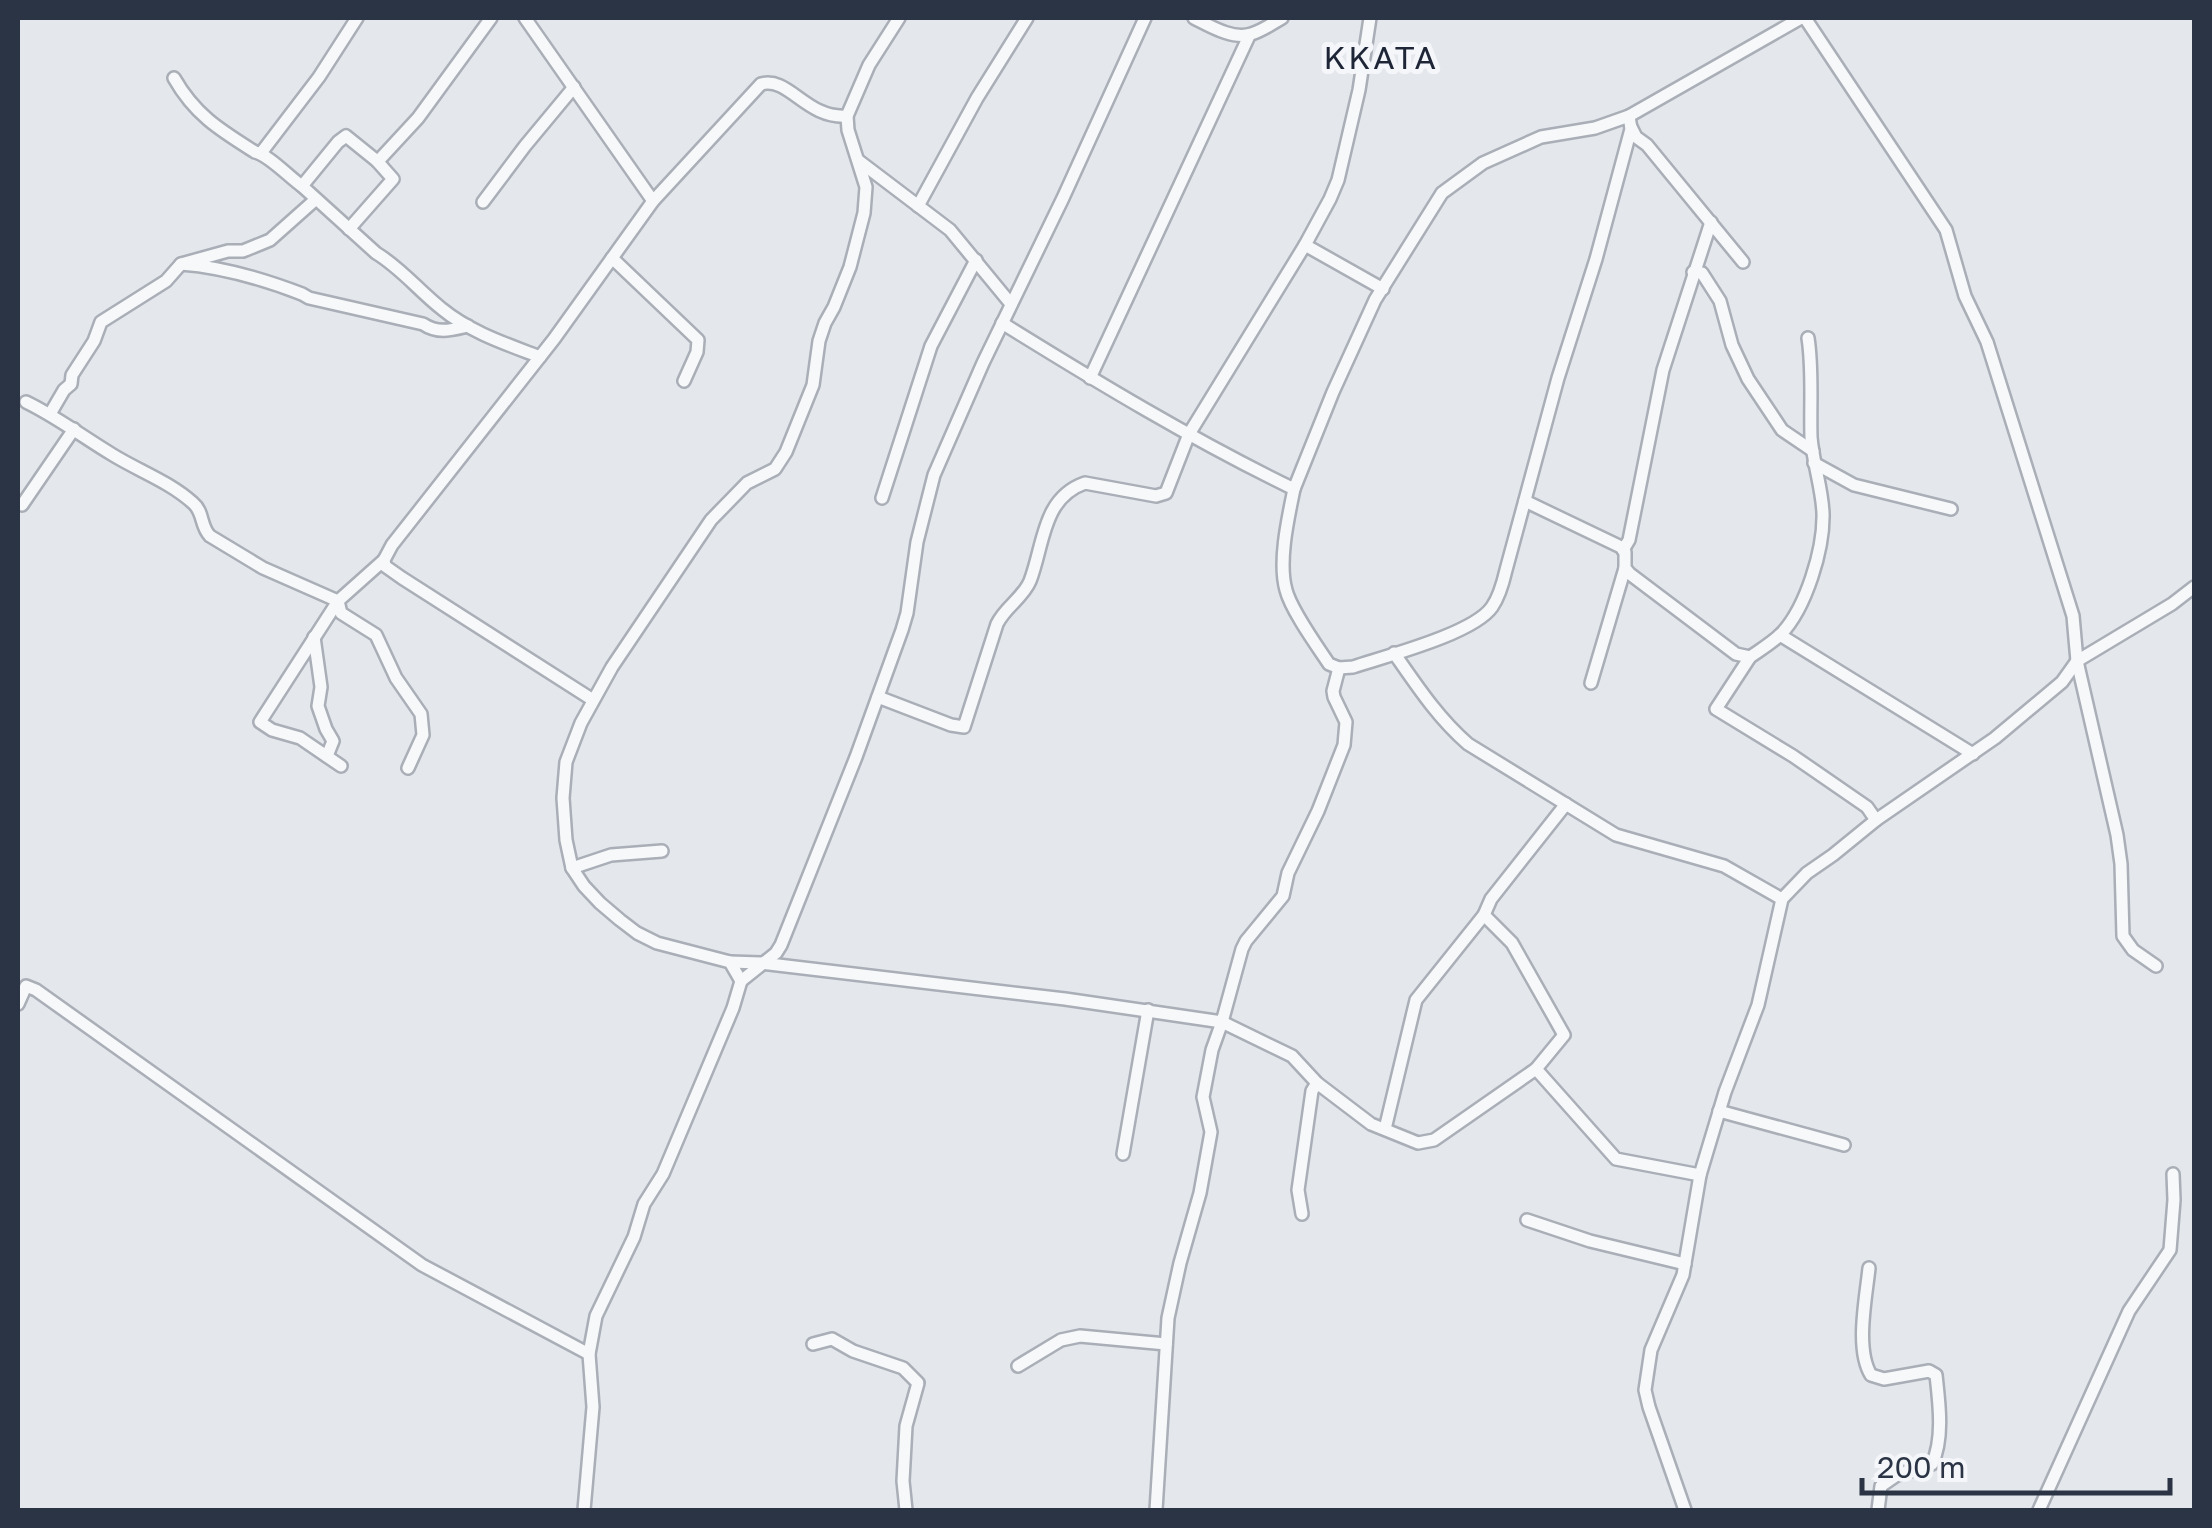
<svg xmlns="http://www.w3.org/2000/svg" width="2212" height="1528" font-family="'Golos Text',sans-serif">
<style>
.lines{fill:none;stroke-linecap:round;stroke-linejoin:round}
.minor-casing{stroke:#a9aeb7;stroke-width:16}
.minor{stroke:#f7f8fa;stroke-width:11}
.labels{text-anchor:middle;stroke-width:10;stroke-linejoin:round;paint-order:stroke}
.quarter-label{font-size:32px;letter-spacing:2.5px;fill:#1d2536;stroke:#f4f6f9}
</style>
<rect width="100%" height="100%" fill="#e4e7ec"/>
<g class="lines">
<defs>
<g id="minor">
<polyline points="525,18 653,201"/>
<path d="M1194,18C1210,26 1233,40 1251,34C1262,31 1273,23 1282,18"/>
<polyline points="1805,18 1946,230 1965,296 1987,342 2073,616 2077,661 2117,835 2121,864 2123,936 2133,950 2156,966"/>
<path d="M174,78C195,115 220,130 255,152C269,155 289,177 302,186L338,142L346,136L377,161L381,158L418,118L491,18"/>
<polyline points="1631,127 1636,137 1647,145 1743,262"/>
<polyline points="261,153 319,77 357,18"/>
<polyline points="859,161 950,230 1011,304"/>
<path d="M302,186L376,253C401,268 419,291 442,309C470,332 506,344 540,357"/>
<path d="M315,200L270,240L243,251H228L181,264C223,267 263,279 302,294L309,298L423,324C438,334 451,330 468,326"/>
<polyline points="483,202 525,146 574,87"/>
<polyline points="918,206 977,98 1027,18"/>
<polyline points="349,229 393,179 377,161"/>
<polyline points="1305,245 1383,289"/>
<polyline points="612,258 698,340 697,352 684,381"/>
<polyline points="1693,272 1702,273 1720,301 1732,345 1748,379 1782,430 1813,451"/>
<path d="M1002,323C1097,382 1193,440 1294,489C1288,518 1278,562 1286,590C1291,610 1317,646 1329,664L1339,668L1353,667C1386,656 1473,634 1492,607C1499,597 1503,583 1506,570L1558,378L1596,259L1631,129L1629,116"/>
<polyline points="1090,378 1249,36"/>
<path d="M26,402C57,417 83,437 113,455C139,471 170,482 193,503C204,512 200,526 210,536L263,568L338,601L341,613L376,635L396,678L421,714L423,735L408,768"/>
<polyline points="50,414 64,390 71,384 72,375 94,341 101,322 166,281 181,264"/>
<polyline points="1814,463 1854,485 1951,509"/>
<polyline points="1294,489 1333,392 1375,300 1442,193 1483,163 1541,137 1595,128 1629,116 1801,18"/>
<polyline points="882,498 931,346 976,260"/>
<path d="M1525,501L1621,547L1625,552V568L1630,574L1736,654L1750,657C1760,650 1772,643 1781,634C1806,608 1824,549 1823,513C1822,488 1813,463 1811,437C1810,404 1813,370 1808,338"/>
<polyline points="22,505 74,429"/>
<polyline points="1623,550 1629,540 1663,370 1711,222"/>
<polyline points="1780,635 1973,754"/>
<polyline points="314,637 321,687 318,706 326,729 333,741 327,756"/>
<path d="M1394,653C1417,686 1438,718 1468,744L1616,835L1724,866L1782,899"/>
<polyline points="1750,657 1716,709 1793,756 1867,807 1876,820"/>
<polyline points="1591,683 1625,568"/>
<path d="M878,697L951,725L964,727L997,624C1005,607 1023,598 1030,581C1044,545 1042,498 1085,483L1156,496L1166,493L1189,434L1305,245L1330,199L1338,180L1359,90L1370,18"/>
<path d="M593,700L402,578L385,566L384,560L392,545L554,339L653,201L761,84C789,76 806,119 847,116"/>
<polyline points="341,766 300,738 272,730 260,722 338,601 384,560"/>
<polyline points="572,868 611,855 662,851"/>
<polyline points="1484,915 1512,943 1564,1035 1536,1069"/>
<polyline points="730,962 761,963 1065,999 1222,1022 1242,949 1246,941 1283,896 1288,873 1318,811 1344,745 1346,722 1334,697 1333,691 1339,668"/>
<polyline points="741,981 776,953 781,945 856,757 902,630 907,613 917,542 934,475 983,363 1063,198 1145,18"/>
<polyline points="18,1004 26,986 36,990 422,1265 589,1354"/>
<polyline points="1719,1111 1844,1145"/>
<polyline points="1385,1129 1416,1000 1484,915 1491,899 1566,804"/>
<polyline points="1123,1154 1148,1010"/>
<polyline points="1302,1214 1298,1190 1312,1091 1317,1083"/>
<polyline points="1527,1220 1590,1241 1685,1264"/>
<path d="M1869,1268C1866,1298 1855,1349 1871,1375L1884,1379L1929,1371L1936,1375C1939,1402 1944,1439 1932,1464L1897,1475L1881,1486L1878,1510"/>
<polyline points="813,1344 832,1339 853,1351 903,1368 918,1383 906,1426 903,1481 906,1510"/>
<polyline points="1018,1366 1061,1340 1080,1336 1166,1344"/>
<polyline points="584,1510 593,1407 589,1354 596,1316 634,1237 644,1204 663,1174 733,1008 741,981 730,962 657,943 637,933 620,920 600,903 584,886 572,868 566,840 563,798 566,762 581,723 612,667 711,520 747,483 775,469 786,452 813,385 819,341 825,323 834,307 850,267 864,213 866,187 848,130 847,116 869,65 899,18"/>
<polyline points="1156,1510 1168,1318 1180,1263 1200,1193 1211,1132 1203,1097 1212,1050 1222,1022 1292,1056 1317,1083 1371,1124 1418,1143 1434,1140 1536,1069 1616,1159 1700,1175"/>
<polyline points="1685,1510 1649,1407 1645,1390 1651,1350 1683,1275 1700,1175 1725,1092 1758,1005 1782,899 1807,873 1833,855 1876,820 1995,738 2062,682 2077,661 2172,604 2194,587"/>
<polyline points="2039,1510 2129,1311 2170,1250 2174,1200 2173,1174"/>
</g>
</defs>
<use href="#minor" class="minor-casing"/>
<use href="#minor" class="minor"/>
</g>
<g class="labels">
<g class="quarter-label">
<text x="1381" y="69">KKATA</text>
</g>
</g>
<rect width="2212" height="1528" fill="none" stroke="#2b3445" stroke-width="40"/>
<path d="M1862 1478v15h308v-15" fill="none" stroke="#2b3445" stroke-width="5"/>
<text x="1877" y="1478" font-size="30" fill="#2b3445" stroke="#f4f6f9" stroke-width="8" paint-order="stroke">200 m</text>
</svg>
